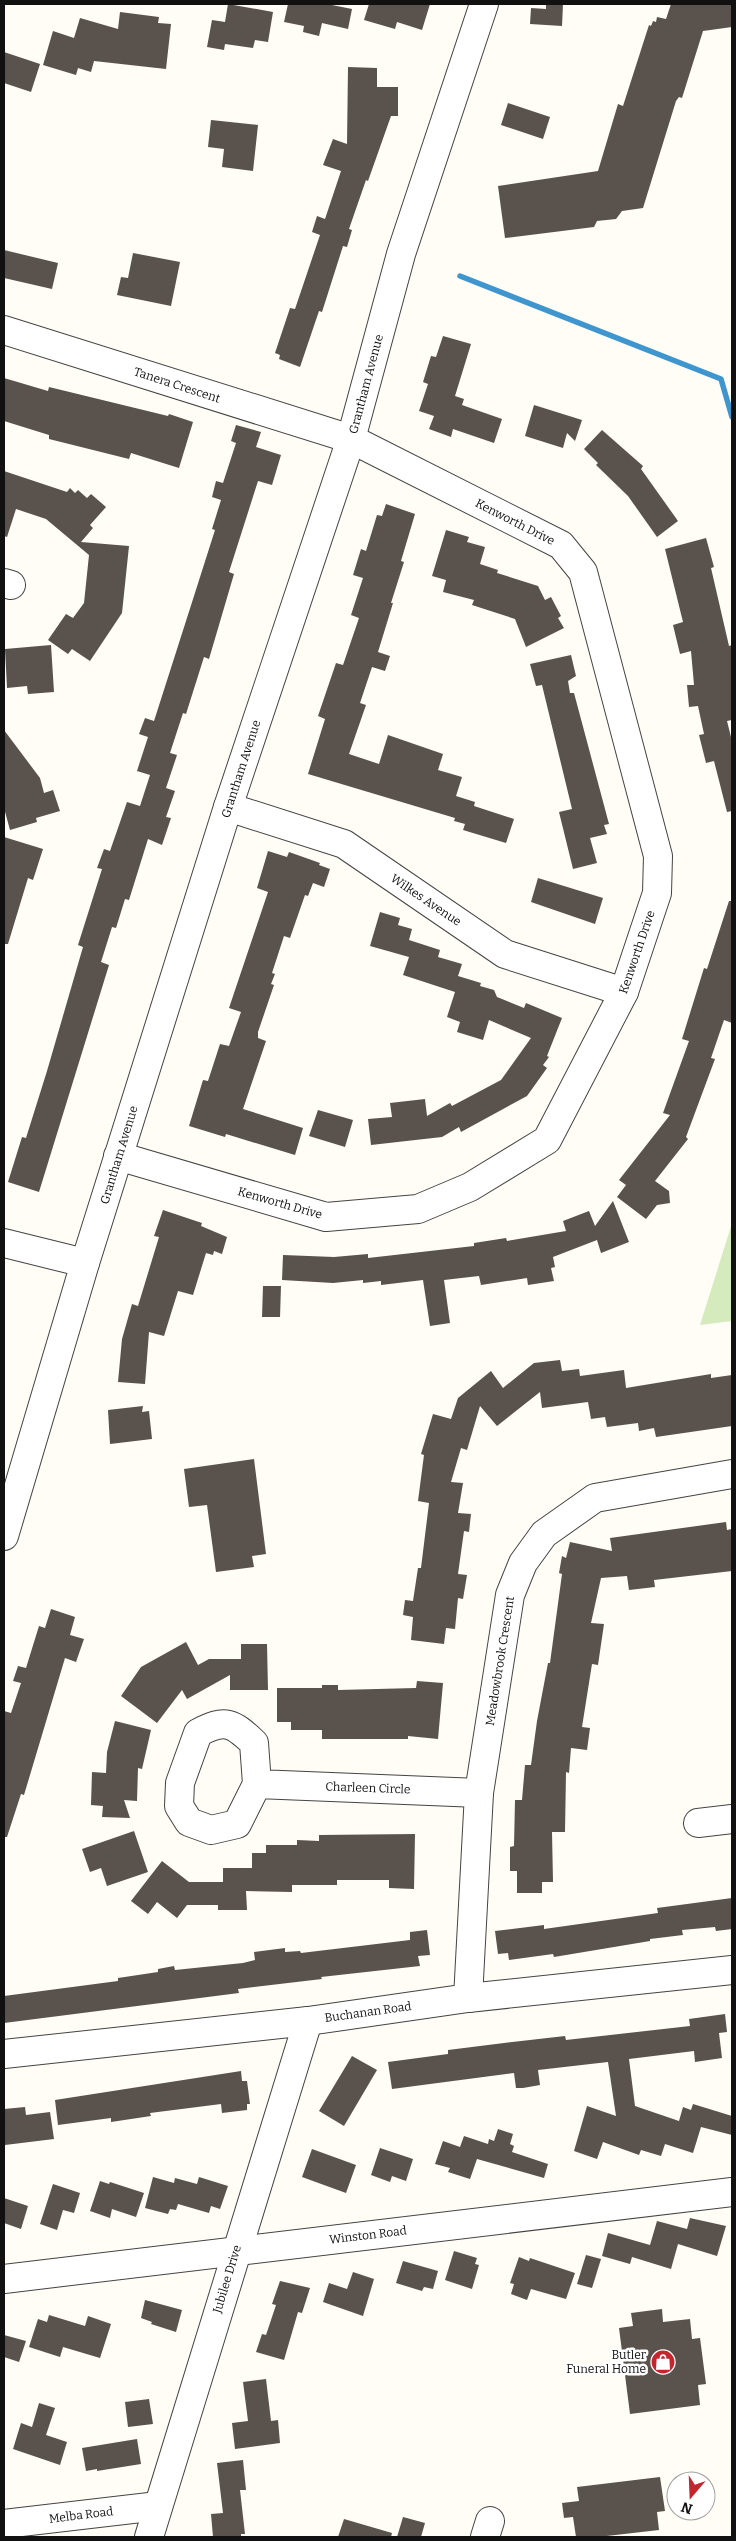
<svg xmlns="http://www.w3.org/2000/svg" width="736" height="2541" font-family="Bitter,serif">
<style>
.green{fill:#d5ebbd}
.lines{fill:none;stroke-linecap:round;stroke-linejoin:round}
.stream{stroke:#3f96cf;stroke-width:5.5}
.building{fill:#5a524d}
.minor-casing{stroke:#444;stroke-width:30}
.minor{stroke:#fff;stroke-width:28}
.labels{text-anchor:middle;stroke-width:5;stroke-linejoin:round;paint-order:stroke}
.street-label{font-size:12px;fill:#111;stroke:#fff}
.poi-label{font-size:12px;fill:#111;stroke:#fff;text-anchor:end}
</style>
<rect width="100%" height="100%" fill="#fffdf5"/>
<polygon class="green" points="732,1223 732,1321 700,1325"/>
<g class="lines">
<polyline class="stream" points="460,276 721,379 732,417"/>
</g>
<g class="building">
<polygon points="228,4 273,12 268,42 255,40 253,48 225,44 224,50 207,47 212,20 225,22"/>
<polygon points="288,4 327,4 352,9 348,29 322,23 319,36 303,32 304,26 284,22"/>
<polygon points="369,4 430,4 422,30 397,22 395,29 364,20"/>
<polygon points="546,4 563,4 562,26 530,24 531,8 546,9"/>
<polygon points="671,4 732,4 732,27 703,31 682,98 679,97 676,101 643,208 622,211 616,219 597,221 594,227 505,238 498,186 598,171 618,104 623,106 649,25 651,26 653,21 656,22 657,17 666,19"/>
<polygon points="120,12 159,17 158,23 171,24 166,69 94,61 91,72 78,68 76,75 43,65 53,31 74,38 80,18 118,29"/>
<polygon points="4,52 40,64 31,92 4,83"/>
<polygon points="348,67 377,68 377,87 398,87 398,116 391,116 368,181 366,180 349,229 352,230 347,247 343,246 322,312 319,311 300,367 279,359 280,355 275,353 290,308 295,309 320,235 312,232 317,216 325,219 341,171 323,165 333,139 347,144"/>
<polygon points="508,103 550,117 543,139 501,125"/>
<polygon points="211,120 258,125 253,171 222,167 224,149 208,147"/>
<polygon points="4,250 58,263 52,289 4,278"/>
<polygon points="133,253 180,262 171,306 117,295 121,277 128,278"/>
<polygon points="443,336 471,344 455,396 464,399 462,405 502,419 494,443 453,429 451,437 429,429 434,416 419,411 428,384 423,382 431,356 436,357"/>
<polygon points="4,378 48,391 49,387 168,416 169,414 193,422 179,468 131,453 129,459 49,439 49,435 4,421"/>
<polygon points="534,405 582,420 575,441 567,433 563,448 525,436"/>
<polygon points="236,425 261,432 256,447 281,455 272,485 258,481 229,572 234,574 209,659 204,657 186,714 183,713 170,753 177,755 166,788 175,791 166,817 171,818 162,845 148,839 129,900 125,899 116,928 112,927 101,962 109,965 39,1192 8,1182 22,1137 26,1138 47,1071 83,947 78,945 102,869 97,868 104,849 110,851 127,802 140,806 150,775 137,771 148,737 139,734 145,718 154,721 194,596 215,530 212,529 221,500 212,497 216,481 223,483 236,443 231,441"/>
<polygon points="602,430 643,466 641,469 678,521 657,537 628,496 596,465 598,463 584,449"/>
<polygon points="4,471 67,492 70,488 75,493 78,490 87,498 91,494 106,507 90,525 93,528 81,542 129,546 122,613 90,661 72,649 68,654 48,640 66,614 73,618 84,603 89,555 46,519 16,509 7,537 4,536"/>
<polygon points="386,504 415,514 401,561 404,562 391,603 393,603 378,652 390,656 385,671 372,667 360,703 366,705 349,754 379,764 388,735 443,754 438,770 462,777 456,796 475,802 474,806 514,819 506,843 463,830 465,824 454,821 455,818 308,774 325,719 318,716 336,663 343,665 359,618 351,615 363,578 353,575 361,549 366,551 377,515 382,516"/>
<polygon points="446,530 469,537 467,542 485,547 480,564 498,570 497,573 538,586 545,600 551,597 561,616 558,618 564,628 526,647 515,619 472,605 474,600 443,592 446,580 432,576"/>
<polygon points="706,538 714,567 711,568 729,646 732,645 732,720 727,721 732,741 732,811 727,812 714,761 706,763 699,735 704,734 698,706 689,707 687,685 694,685 691,651 680,654 673,625 683,622 665,549"/>
<polygon points="51,645 54,692 28,694 27,686 7,688 5,649"/>
<polygon points="571,655 576,676 568,681 570,693 574,693 609,824 604,825 607,834 590,838 597,863 573,869 559,812 572,809 542,685 536,686 530,664"/>
<polygon points="4,730 40,778 44,793 53,790 60,811 36,818 37,822 10,830 4,808"/>
<polygon points="4,837 43,849 33,880 28,878 8,944 4,944"/>
<polygon points="268,851 287,857 289,852 320,863 319,865 330,869 324,887 313,883 308,896 305,895 290,938 284,936 272,973 275,974 271,984 274,985 258,1032 258,1038 266,1041 243,1109 303,1128 295,1155 226,1134 225,1137 189,1126 203,1080 208,1081 220,1044 229,1046 241,1012 229,1008 268,892 257,888"/>
<polygon points="538,878 603,898 595,924 531,902"/>
<polygon points="729,901 732,901 732,1023 724,1020 711,1058 715,1059 686,1137 688,1139 655,1181 669,1191 670,1203 657,1205 646,1219 617,1197 626,1185 619,1180 670,1115 663,1113 689,1041 682,1039 704,968 707,969"/>
<polygon points="380,912 400,918 398,925 412,929 409,940 440,950 438,957 462,964 458,976 481,983 480,986 494,990 497,997 524,1008 526,1003 562,1018 547,1056 549,1057 543,1065 547,1068 527,1096 461,1132 459,1127 442,1137 371,1145 368,1119 392,1117 390,1103 425,1099 427,1116 450,1103 452,1106 501,1080 531,1038 489,1020 483,1040 457,1032 460,1022 447,1017 455,992 403,975 409,957 370,946"/>
<polygon points="318,1110 353,1120 345,1147 309,1136"/>
<polygon points="613,1201 629,1242 601,1253 597,1240 553,1257 555,1267 551,1268 554,1281 528,1285 527,1278 481,1285 479,1276 444,1280 450,1323 430,1326 423,1280 381,1285 381,1281 363,1283 363,1280 333,1283 282,1280 283,1255 334,1257 368,1254 368,1258 474,1246 474,1243 506,1238 507,1241 566,1231 563,1221 589,1211 595,1226"/>
<polygon points="163,1210 202,1223 201,1226 227,1237 222,1254 214,1251 213,1255 206,1253 193,1295 178,1291 164,1336 149,1332 145,1384 118,1382 122,1339 132,1304 138,1306 159,1237 154,1236"/>
<polygon points="263,1286 281,1286 280,1317 262,1317"/>
<polygon points="560,1360 562,1371 579,1369 580,1376 624,1370 626,1388 711,1374 711,1378 732,1375 732,1426 656,1437 654,1428 639,1431 638,1423 607,1427 605,1417 591,1419 588,1402 542,1408 540,1392 497,1426 480,1406 467,1450 461,1448 451,1482 463,1483 458,1513 471,1514 469,1532 464,1531 458,1574 467,1575 463,1599 458,1598 455,1629 446,1628 444,1644 411,1640 413,1617 403,1615 405,1600 413,1601 418,1568 421,1568 429,1503 418,1501 424,1455 421,1454 433,1414 451,1419 458,1398 491,1371 503,1388 534,1363"/>
<polygon points="143,1406 142,1412 149,1411 152,1439 110,1444 108,1410"/>
<polygon points="254,1459 266,1554 252,1556 254,1567 216,1572 207,1505 189,1507 184,1469"/>
<polygon points="726,1522 727,1530 732,1529 732,1571 654,1580 655,1587 629,1590 627,1576 601,1578 591,1623 604,1624 598,1665 592,1664 582,1727 590,1728 587,1750 571,1748 569,1773 566,1772 565,1832 552,1832 553,1882 542,1882 542,1893 517,1893 517,1871 510,1871 510,1847 514,1846 515,1800 522,1800 525,1765 531,1765 537,1721 548,1663 550,1663 562,1574 559,1573 562,1556 566,1558 570,1542 612,1551 610,1538"/>
<polygon points="51,1609 75,1617 70,1635 84,1639 76,1662 65,1658 24,1795 21,1794 7,1837 4,1837 4,1711 11,1713 21,1683 13,1681 18,1666 26,1668 39,1626 45,1628"/>
<polygon points="186,1642 198,1665 209,1659 241,1659 241,1644 267,1644 268,1690 230,1690 230,1675 187,1699 182,1690 157,1723 121,1696 141,1667"/>
<polygon points="417,1681 443,1683 438,1739 408,1736 408,1739 322,1739 322,1730 291,1730 291,1722 277,1722 277,1688 322,1688 322,1685 338,1685 338,1690 416,1688"/>
<polygon points="115,1721 151,1730 142,1769 138,1768 137,1801 124,1800 130,1818 102,1817 103,1806 91,1805 92,1772 106,1773 107,1752"/>
<polygon points="134,1831 148,1872 107,1886 101,1868 90,1872 82,1849"/>
<polygon points="415,1834 414,1889 389,1888 389,1880 337,1880 337,1885 292,1885 292,1892 246,1891 247,1910 218,1910 218,1905 187,1905 177,1918 157,1902 148,1914 131,1901 162,1861 189,1882 223,1882 223,1868 252,1868 252,1853 266,1853 266,1845 297,1845 297,1840 319,1841 319,1835"/>
<polygon points="732,1898 732,1929 716,1931 715,1927 682,1930 683,1935 650,1939 650,1941 554,1957 553,1954 509,1960 508,1953 498,1954 495,1931 544,1925 544,1929 658,1913 657,1908"/>
<polygon points="427,1930 430,1955 418,1956 420,1966 321,1977 322,1979 238,1989 239,1993 4,2023 4,1996 118,1981 118,1978 158,1972 158,1969 174,1966 175,1970 243,1963 255,1960 254,1952 285,1948 285,1952 300,1951 301,1953 410,1940 410,1932"/>
<polygon points="725,2014 727,2032 719,2033 722,2058 695,2062 694,2051 629,2059 635,2106 679,2121 683,2107 691,2110 693,2104 732,2116 732,2135 701,2127 693,2153 665,2144 661,2156 641,2150 639,2155 603,2142 597,2159 574,2151 587,2106 616,2116 608,2062 538,2070 540,2085 523,2088 516,2088 514,2073 392,2089 388,2062 448,2054 448,2050 504,2043 565,2036 566,2040 690,2026 689,2019"/>
<polygon points="352,2056 377,2070 344,2126 319,2111"/>
<polygon points="241,2071 242,2081 247,2081 250,2104 247,2104 247,2110 222,2113 221,2104 150,2113 151,2116 111,2122 111,2118 58,2125 55,2100"/>
<polygon points="25,2107 26,2115 50,2112 54,2139 5,2145 4,2109"/>
<polygon points="498,2129 513,2134 510,2144 514,2146 512,2152 548,2164 544,2178 477,2159 470,2179 448,2172 450,2168 435,2164 443,2141 460,2147 464,2136 488,2144 489,2139 494,2141"/>
<polygon points="380,2148 413,2159 406,2181 392,2176 390,2182 371,2175"/>
<polygon points="312,2149 356,2165 346,2193 302,2177"/>
<polygon points="153,2177 174,2183 175,2178 197,2184 199,2177 228,2186 220,2209 211,2206 209,2213 178,2204 176,2210 170,2209 168,2214 145,2208"/>
<polygon points="100,2181 109,2184 110,2182 144,2193 136,2217 112,2209 110,2218 90,2211"/>
<polygon points="53,2184 80,2193 74,2213 63,2210 57,2230 40,2224"/>
<polygon points="4,2198 28,2206 21,2229 4,2223"/>
<polygon points="690,2218 726,2226 717,2256 678,2244 671,2269 632,2257 630,2264 602,2256 608,2233 650,2245 657,2221 687,2229"/>
<polygon points="454,2251 477,2258 475,2264 479,2265 472,2289 445,2280"/>
<polygon points="586,2255 601,2259 592,2288 577,2284"/>
<polygon points="519,2257 529,2261 530,2258 575,2273 566,2299 531,2289 527,2300 511,2294 514,2284 510,2283"/>
<polygon points="403,2261 438,2271 433,2289 424,2287 422,2291 396,2283"/>
<polygon points="353,2272 374,2279 363,2316 323,2302 329,2283 347,2289"/>
<polygon points="280,2281 310,2288 302,2313 298,2312 284,2360 256,2352 262,2334 266,2335 276,2305 272,2304"/>
<polygon points="145,2300 182,2310 176,2332 151,2324 152,2322 141,2318"/>
<polygon points="662,2309 663,2322 690,2319 692,2339 700,2338 706,2384 698,2385 700,2405 630,2414 619,2328 633,2326 631,2313"/>
<polygon points="49,2315 85,2326 88,2316 111,2324 100,2358 63,2347 60,2357 29,2347 38,2319 47,2322"/>
<polygon points="4,2335 26,2341 19,2362 4,2357"/>
<polygon points="266,2379 271,2421 278,2420 280,2443 235,2449 232,2423 248,2421 243,2382"/>
<polygon points="149,2399 153,2424 128,2427 125,2402"/>
<polygon points="39,2403 55,2408 46,2435 67,2442 60,2465 13,2449 21,2423 32,2427"/>
<polygon points="137,2439 141,2464 97,2471 97,2469 86,2471 82,2448"/>
<polygon points="243,2460 246,2490 240,2490 245,2534 241,2534 241,2537 213,2537 211,2514 223,2513 217,2463"/>
<polygon points="660,2477 665,2511 657,2512 659,2530 598,2537 576,2537 573,2517 564,2518 562,2503 579,2501 577,2487"/>
<polygon points="403,2517 425,2523 421,2537 397,2537"/>
<polygon points="344,2519 392,2533 391,2537 338,2537"/>
</g>
<g class="lines">
<defs>
<g id="minor">
<polyline points="4,330 351,439 561,545 583,572 658,856 657,893 624,992 547,1140 470,1187 418,1209 326,1217 118,1156"/>
<polyline points="4,583 11,585"/>
<polyline points="228,807 344,844 505,954 624,992"/>
<polyline points="4,1243 85,1263"/>
<polyline points="4,1536 85,1263 228,807 351,439 401,254 484,4"/>
<path d="M257,1784L254,1743C233,1723 225,1718 198,1733L180,1783L179,1806L189,1822L211,1830L237,1824L257,1784L479,1793"/>
<polyline points="698,1823 732,1819"/>
<polyline points="468,1998 479,1793 510,1595 523,1563 544,1534 595,1498 732,1474"/>
<polyline points="4,2054 308,2021 468,1998 732,1970"/>
<polyline points="4,2279 732,2192"/>
<polyline points="4,2524 158,2506"/>
<polyline points="149,2537 308,2021"/>
<polyline points="485,2537 490,2521"/>
</g>
</defs>
<use href="#minor" class="minor-casing"/>
<use href="#minor" class="minor"/>
</g>
<defs>
<symbol id="shop-disc" viewBox="-11 -11 22 22"><circle r="9.5" fill="#c4262e" stroke="#fff"/><path d="M-5-2.5h2.3a2.7 3.5 0 0 1 5.4 0H5L5.5 6h-11ZM-1.5-2.5h3a1.5 2.3 0 0 0-3 0Z" fill="#fff"/></symbol>
</defs>
<g fill-rule="evenodd">
<use href="#shop-disc" x="649" y="2348" width="28" height="28"/>
</g>
<g class="labels">
<g class="street-label">
<text transform="translate(366 384) rotate(-75)" y="4">Grantham Avenue</text>
<text transform="translate(177 385) rotate(18)" y="4">Tanera Crescent</text>
<text transform="translate(515 522) rotate(27)" y="4">Kenworth Drive</text>
<text transform="translate(241 769) rotate(-72)" y="4">Grantham Avenue</text>
<text transform="translate(426 900) rotate(34)" y="4">Wilkes Avenue</text>
<text transform="translate(637 952) rotate(-71)" y="4">Kenworth Drive</text>
<text transform="translate(119 1155) rotate(-73)" y="4">Grantham Avenue</text>
<text transform="translate(280 1203) rotate(16)" y="4">Kenworth Drive</text>
<text transform="translate(500 1661) rotate(-81)" y="4">Meadowbrook Crescent</text>
<text transform="translate(368 1788) rotate(2)" y="4">Charleen Circle</text>
<text transform="translate(368 2012) rotate(-8)" y="4">Buchanan Road</text>
<text transform="translate(368 2235) rotate(-7)" y="4">Winston Road</text>
<text transform="translate(227 2279) rotate(-73)" y="4">Jubilee Drive</text>
<text transform="translate(81 2515) rotate(-7)" y="4">Melba Road</text>
</g>
<g class="poi-label">
<text x="646" y="2359">Butler<tspan x="646" dy="14">Funeral Home</tspan></text>
</g>
</g>
<rect width="736" height="2541" fill="none" stroke="#111111" stroke-width="10"/>
<g transform="translate(691 2496) rotate(199)"><circle r="24" fill="#ffffff" stroke="#a0a0a0"/>
<path d="M0-4L9 19L0 12L-9 19Z" fill="#c4262e"/>
<text y="-8" font-size="14" font-weight="bold" text-anchor="middle" fill="#111111">N</text>
</g>
</svg>
